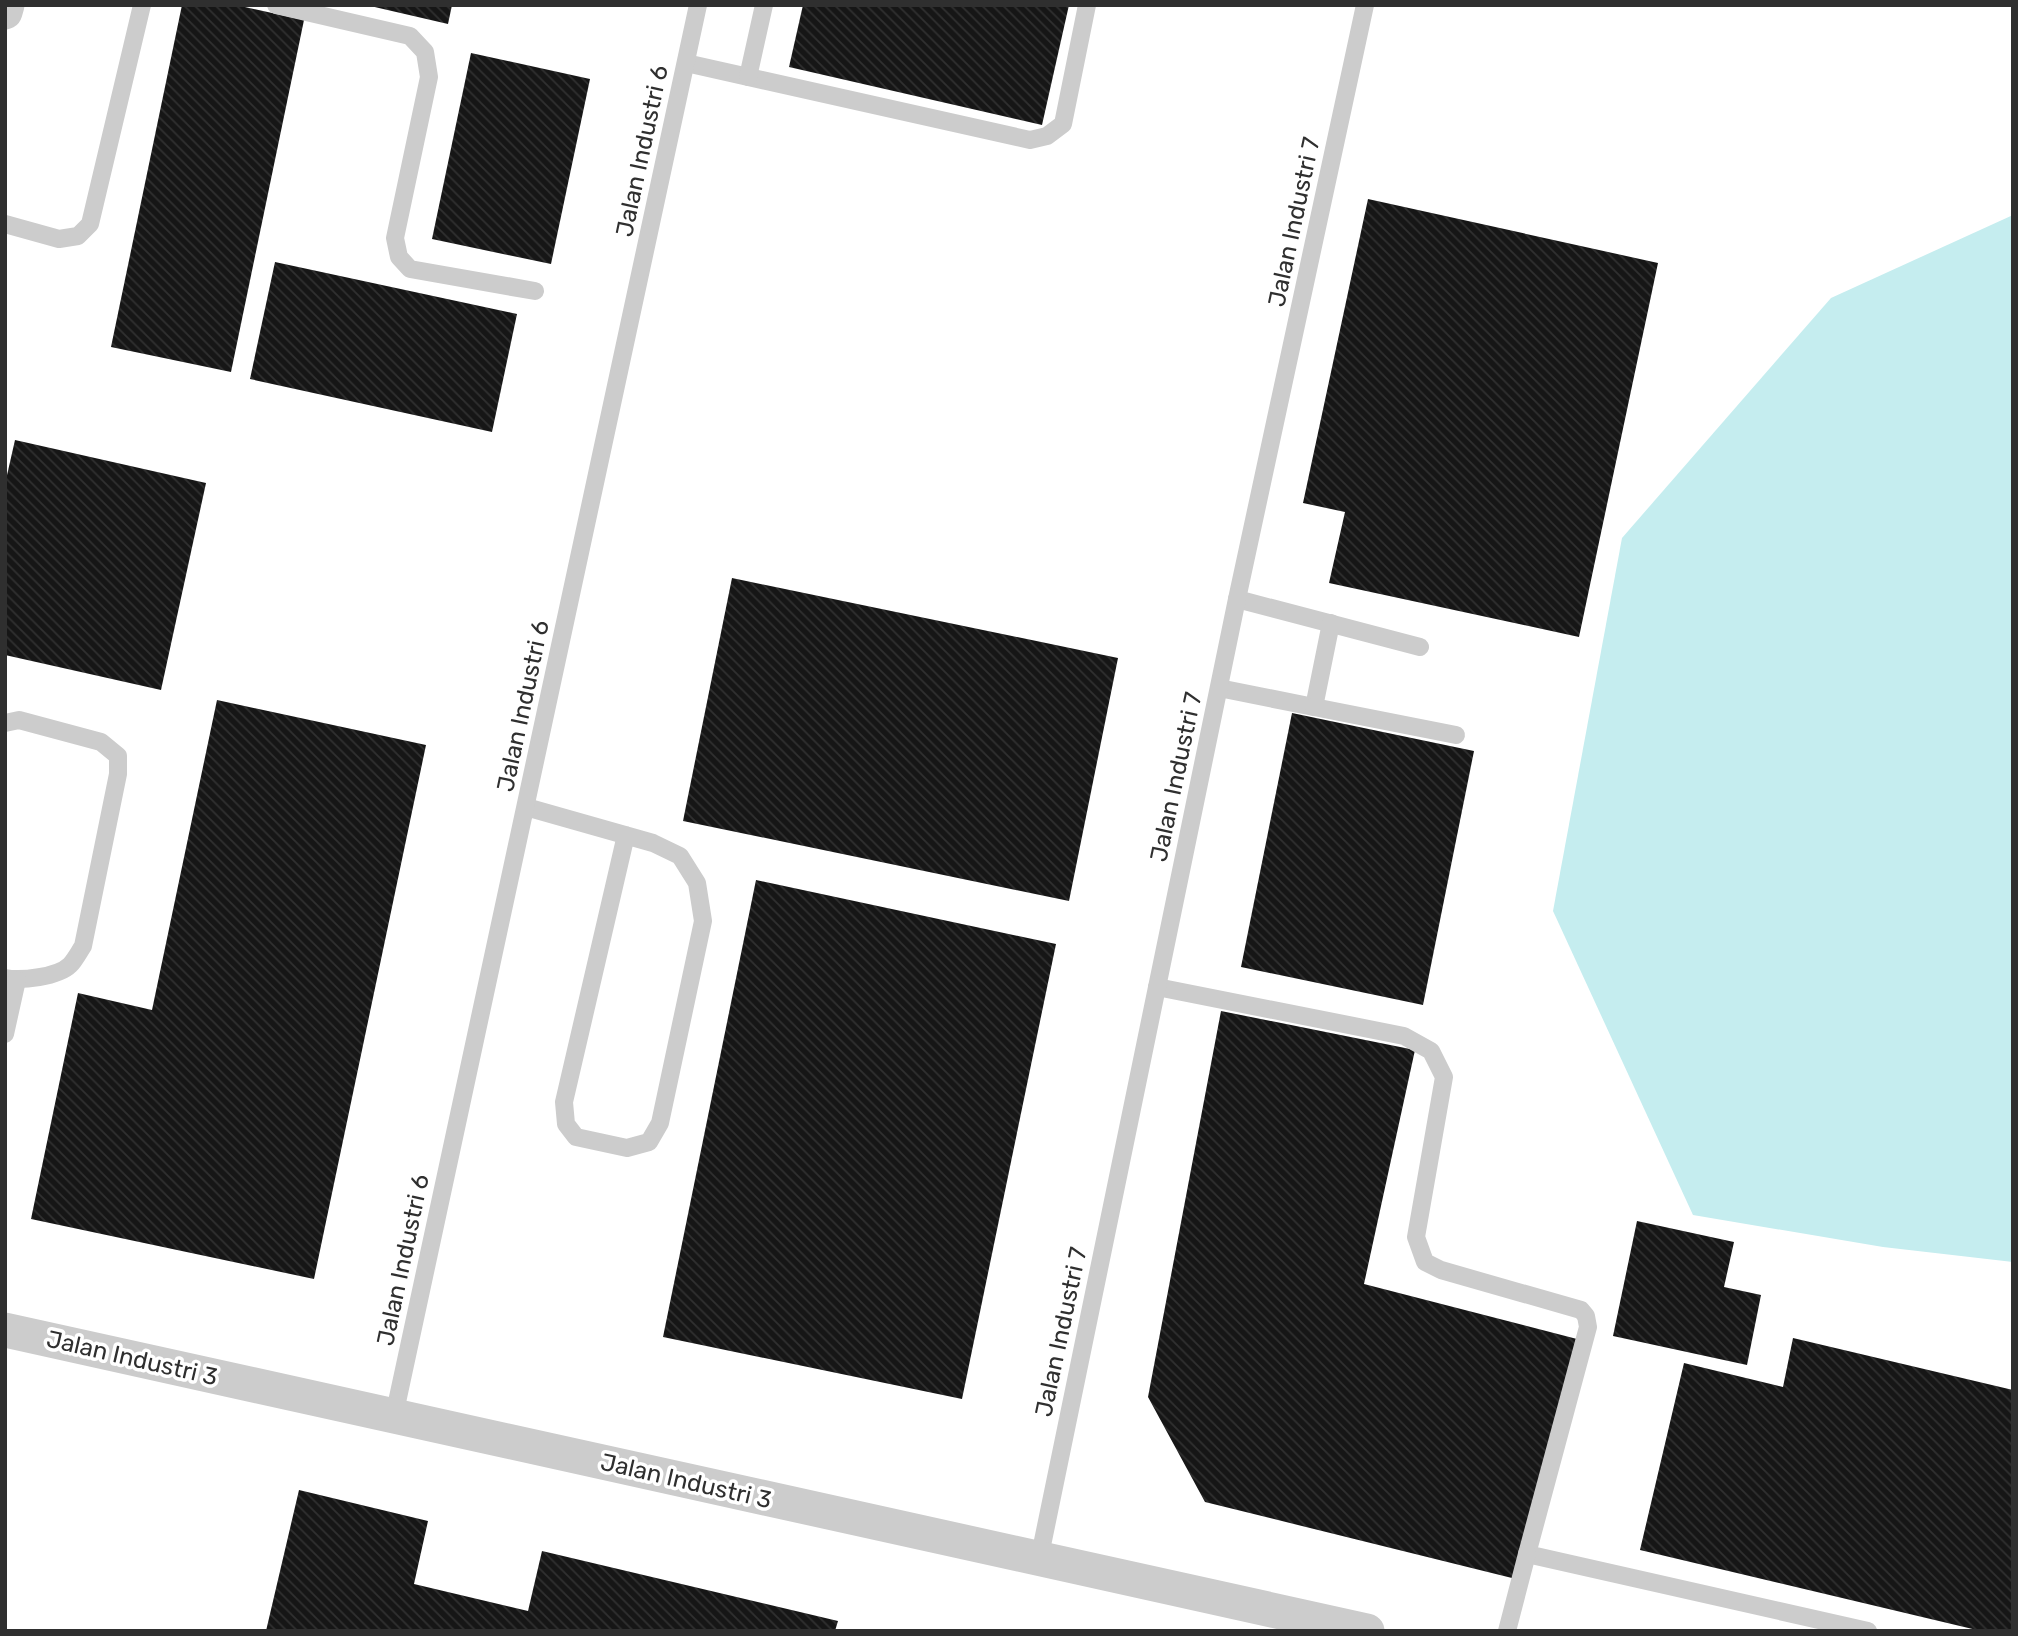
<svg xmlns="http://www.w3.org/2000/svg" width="2018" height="1636" font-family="Rubik,sans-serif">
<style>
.water{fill:#c5edef}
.building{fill:url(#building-back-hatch)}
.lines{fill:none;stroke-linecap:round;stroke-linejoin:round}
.lane{stroke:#ccc;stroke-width:18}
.street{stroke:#ccc;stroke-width:35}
.labels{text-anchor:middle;stroke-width:7;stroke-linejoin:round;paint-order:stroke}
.street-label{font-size:24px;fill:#2f2f2f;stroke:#fff}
</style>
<defs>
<pattern id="building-back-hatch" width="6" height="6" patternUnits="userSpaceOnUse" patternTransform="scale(1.75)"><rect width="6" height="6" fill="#161616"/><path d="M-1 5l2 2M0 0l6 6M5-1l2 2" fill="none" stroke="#303030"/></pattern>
</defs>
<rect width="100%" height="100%" fill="#fff"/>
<polygon class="water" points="2013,215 2013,1262 1883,1247 1693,1215 1553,911 1622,538 1831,298"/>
<g class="building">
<polygon points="182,5 236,5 304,20 231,372 111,347"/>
<polygon points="366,5 452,5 448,24"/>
<polygon points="803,5 1069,5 1042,125 789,67"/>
<polygon points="471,53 590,79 551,264 432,239"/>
<polygon points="1368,199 1658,263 1579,637 1329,583 1345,512 1303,503"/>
<polygon points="275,262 517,314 492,432 250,379"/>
<polygon points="15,440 206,483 161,690 5,655 5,484"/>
<polygon points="732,578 1118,658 1069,901 683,821"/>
<polygon points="217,700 426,745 314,1279 31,1219 78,993 152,1010"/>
<polygon points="1292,713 1474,751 1423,1005 1241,967"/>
<polygon points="756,880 1056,944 962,1399 663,1337"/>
<polygon points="1221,1011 1415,1050 1364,1284 1577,1339 1516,1579 1205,1502 1148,1397"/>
<polygon points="1637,1221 1734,1242 1724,1287 1761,1295 1747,1365 1613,1336"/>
<polygon points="1793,1338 2013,1390 2013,1631 1981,1631 1640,1550 1684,1363 1783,1387"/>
<polygon points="299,1490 428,1521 414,1584 528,1611 542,1551 838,1621 835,1631 266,1631"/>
</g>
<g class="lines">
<g class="lane">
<polyline points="276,5 410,36 425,52 429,77 395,238 399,257 410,269 535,291"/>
<polyline points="686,63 1030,140 1047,136 1063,124 1087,5"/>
<polyline points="748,77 764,5"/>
<polyline points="5,224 59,239 78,236 90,224 142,5"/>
<polyline points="1237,599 1420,647"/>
<polyline points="1219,688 1314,707 1331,623"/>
<polyline points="1314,707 1456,735"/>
<path d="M5,723L19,720L101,742L118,756V774L83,946C79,952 75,960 70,965C58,977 21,981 5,978"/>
<polyline points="526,807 653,843 680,856 697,883 703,921 660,1123 649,1142 627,1148 576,1137 566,1124 564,1102 626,835"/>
<polyline points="1157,987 1404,1036 1431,1051 1444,1077 1416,1237 1425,1262 1441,1270 1581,1310 1586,1316 1588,1327 1527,1554 1868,1631"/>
<polyline points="5,1034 17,980"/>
<polyline points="394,1416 698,5"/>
<polyline points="1039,1560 1237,599 1365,5"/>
<polyline points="1507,1631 1527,1554"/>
</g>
<g class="street">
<polyline points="5,12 7,5"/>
<polyline points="5,1330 1367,1631"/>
</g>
</g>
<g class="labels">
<g class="street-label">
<text transform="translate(642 151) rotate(-78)" y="8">Jalan Industri 6</text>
<text transform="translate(1294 222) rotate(-78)" y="8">Jalan Industri 7</text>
<text transform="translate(523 706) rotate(-78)" y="8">Jalan Industri 6</text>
<text transform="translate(1176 777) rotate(-78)" y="8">Jalan Industri 7</text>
<text transform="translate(403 1260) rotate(-78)" y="8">Jalan Industri 6</text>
<text transform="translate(1061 1332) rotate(-78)" y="8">Jalan Industri 7</text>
<text transform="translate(132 1358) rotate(13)" y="8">Jalan Industri 3</text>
<text transform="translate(686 1481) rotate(13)" y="8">Jalan Industri 3</text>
</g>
</g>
<rect width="2018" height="1636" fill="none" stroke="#2f2f2f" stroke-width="14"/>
</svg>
